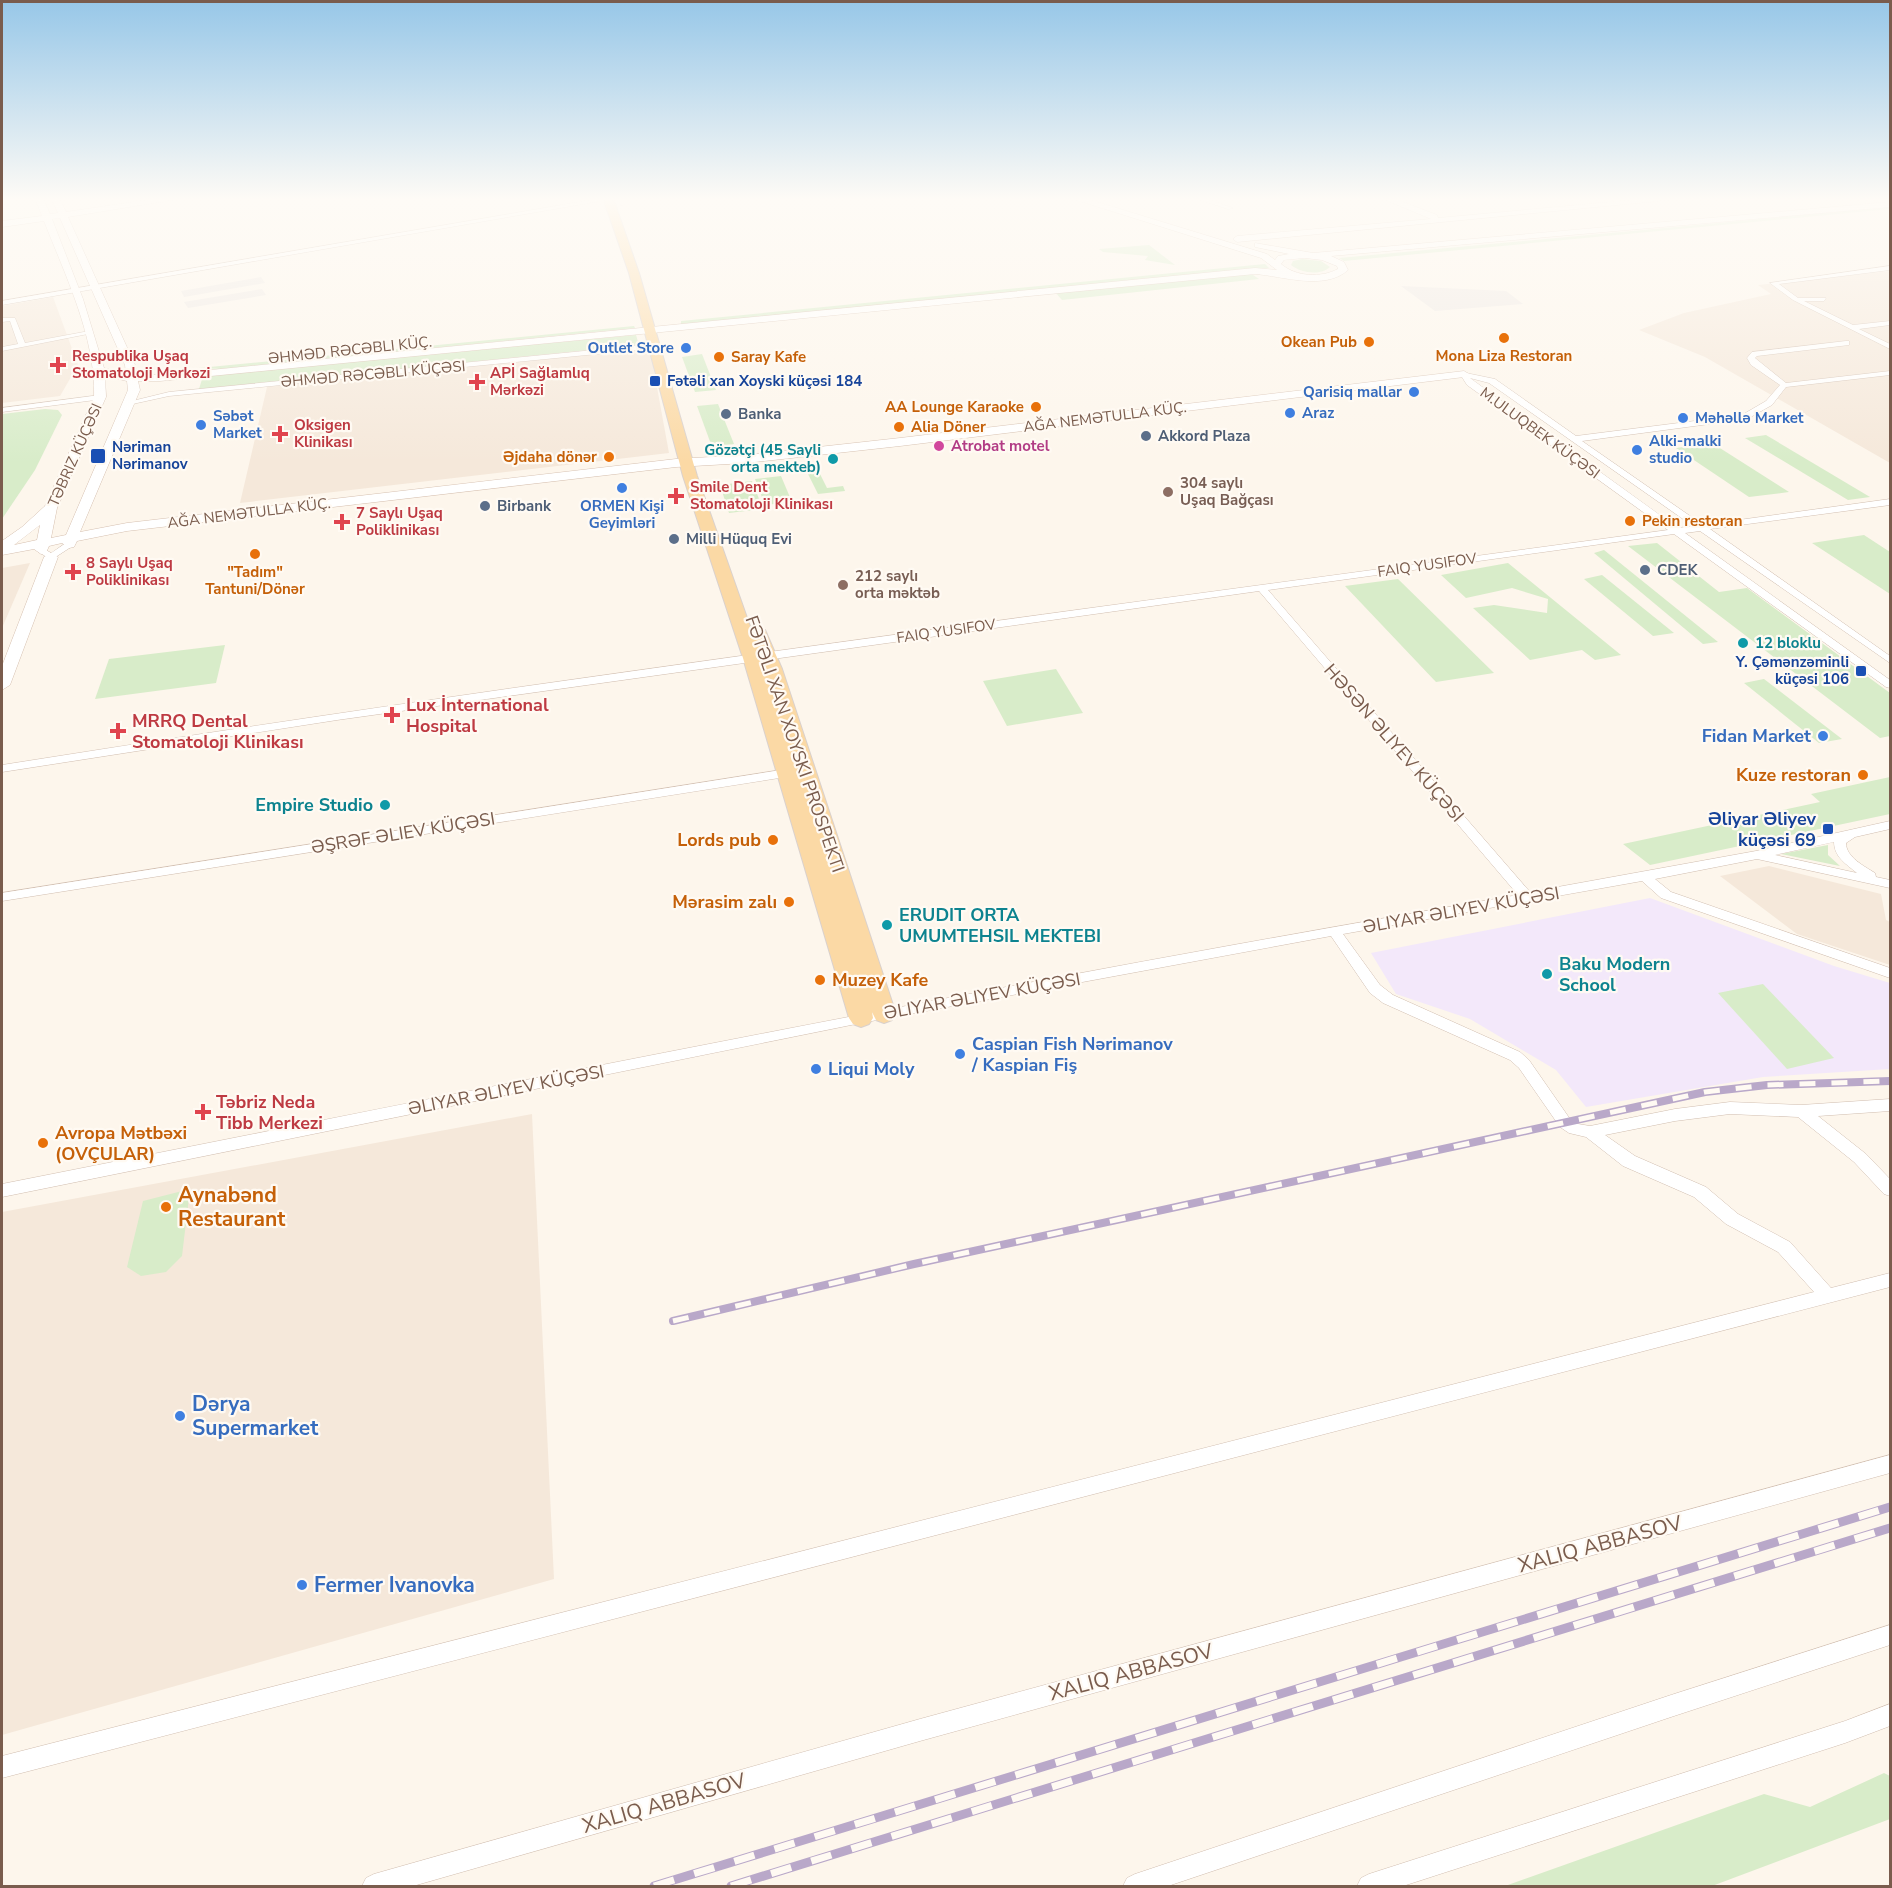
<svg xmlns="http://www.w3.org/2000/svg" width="1892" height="1888" font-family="'Nunito Sans',sans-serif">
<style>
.residential{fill:#f5e8da}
.industrial{fill:#efe9e4}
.education{fill:#f3e8fa}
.green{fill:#d8ecc9}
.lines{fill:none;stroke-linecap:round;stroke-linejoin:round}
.street-casing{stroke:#d1beb0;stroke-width:1}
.secondary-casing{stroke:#d6c0b0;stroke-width:1}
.primary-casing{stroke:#dad1cd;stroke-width:2}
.street{fill:#fff;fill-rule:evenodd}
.secondary{fill:#fff;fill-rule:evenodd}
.primary{fill:#fbd9a5;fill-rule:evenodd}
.rail-far1-casing{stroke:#b9a8c9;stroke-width:8}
.rail-casing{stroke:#b9a8c9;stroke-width:9}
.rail-far1{stroke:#fffaf3;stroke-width:5;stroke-dasharray:16;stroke-linecap:butt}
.rail{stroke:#fffaf3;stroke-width:7;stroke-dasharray:21;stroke-linecap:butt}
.food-dot{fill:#e8710a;stroke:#fffaf3;stroke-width:2}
.shop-dot{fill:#3f7fe0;stroke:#fffaf3;stroke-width:2}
.health-dot{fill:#e0444e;stroke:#fffaf3;stroke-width:2}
.transit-dot{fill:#1a4fb4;stroke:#fffaf3;stroke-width:2}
.service-dot{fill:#5c6f8a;stroke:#fffaf3;stroke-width:2}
.hotel-dot{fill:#d1479c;stroke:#fffaf3;stroke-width:2}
.culture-dot{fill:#0f9aa8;stroke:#fffaf3;stroke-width:2}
.education-dot{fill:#8d6e63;stroke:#fffaf3;stroke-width:2}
.labels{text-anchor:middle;stroke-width:4.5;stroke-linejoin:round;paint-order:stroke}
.far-food-label{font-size:15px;font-weight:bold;fill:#c56008;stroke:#fffaf3;text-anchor:end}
.far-shop-label{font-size:15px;font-weight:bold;fill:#366cbe;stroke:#fffaf3;text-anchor:start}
.far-street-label{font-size:15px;fill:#7a5c4d;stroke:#fffaf3}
.far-health-label{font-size:15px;font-weight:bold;fill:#be3a42;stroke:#fffaf3;text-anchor:start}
.far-transit-label{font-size:15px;font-weight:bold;fill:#164399;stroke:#fffaf3;text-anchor:start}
.far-service-label{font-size:15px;font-weight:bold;fill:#4e5e75;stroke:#fffaf3;text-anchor:start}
.far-hotel-label{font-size:15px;font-weight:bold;fill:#b23c85;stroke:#fffaf3;text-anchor:start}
.far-culture-label{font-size:15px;font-weight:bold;fill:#0d838f;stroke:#fffaf3;text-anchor:end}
.far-education-label{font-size:15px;font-weight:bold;fill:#785e54;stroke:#fffaf3;text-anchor:start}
.health-label{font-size:18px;font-weight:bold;fill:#be3a42;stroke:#fffaf3;text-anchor:start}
.shop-label{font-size:18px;font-weight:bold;fill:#366cbe;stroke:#fffaf3;text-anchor:start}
.street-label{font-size:18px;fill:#7a5c4d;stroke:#fffaf3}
.food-label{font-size:18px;font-weight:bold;fill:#c56008;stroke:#fffaf3;text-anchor:end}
.culture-label{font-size:18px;font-weight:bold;fill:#0d838f;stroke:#fffaf3;text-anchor:start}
.transit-label{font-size:18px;font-weight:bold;fill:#164399;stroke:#fffaf3;text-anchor:end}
.near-food-label{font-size:21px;font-weight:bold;fill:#c56008;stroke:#fffaf3;text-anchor:start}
.near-shop-label{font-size:21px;font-weight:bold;fill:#366cbe;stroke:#fffaf3;text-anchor:start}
.near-street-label{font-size:21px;fill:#7a5c4d;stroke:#fffaf3}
</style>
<rect width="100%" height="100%" fill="#fdf6ec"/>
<g class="residential">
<polygon points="1890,271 1890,463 1705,357 1639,330 1684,313 1771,294 1758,285"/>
<polygon points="53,297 78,365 60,396 2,403 2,306"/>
<polygon points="650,349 669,453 240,503 267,387"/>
<polygon points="30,563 2,628 2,568"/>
<polygon points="1769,866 1881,894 1886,920 1890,922 1890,965 1797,934 1720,876"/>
<polygon points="532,1114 554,1579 2,1735 2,1212"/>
</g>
<g class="industrial">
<polygon points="261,277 265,283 184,297 181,291"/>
<polygon points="1401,286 1506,291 1523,304 1435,311"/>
<polygon points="262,289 266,295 188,308 184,302"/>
</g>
<polygon class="education" points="1650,898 1834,966 1890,983 1890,1069 1763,1077 1586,1107 1556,1070 1470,1019 1396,994 1371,953"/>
<g class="green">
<polygon points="1890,207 1890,209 1344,261 1339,258"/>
<polygon points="1149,245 1175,265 1145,260 1148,256 1103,252 1099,249"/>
<path d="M1302,259L1321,261L1330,267C1320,276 1301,273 1291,265L1293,261Z"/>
<polygon points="1265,264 1269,268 681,324 681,321"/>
<polygon points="1250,273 1259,279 1062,300 1055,292"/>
<polygon points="634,326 635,328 222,369 199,368"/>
<polygon points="636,335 639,345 199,389 203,376"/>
<polygon points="702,354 716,390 695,392 682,357"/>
<polygon points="718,404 734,444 712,447 697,406"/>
<polygon points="45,409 58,410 62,415 35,470 2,519 2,414"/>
<polygon points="1766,435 1870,497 1848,500 1745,438"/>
<polygon points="1712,443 1789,492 1749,497 1676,448"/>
<polygon points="817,468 827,488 843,486 845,491 818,494 806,470"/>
<polygon points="781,476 792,502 765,505 755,479"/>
<polygon points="752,481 763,509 729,513 720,485"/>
<polygon points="1864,535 1890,552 1890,594 1812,543"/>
<polygon points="1657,543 1719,592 1747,588 1890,693 1890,736 1880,738 1628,546"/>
<polygon points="1604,550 1718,642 1703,644 1594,553"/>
<polygon points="1508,563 1621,655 1595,660 1582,650 1530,660 1473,608 1494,605 1547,613 1548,599 1512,588 1466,598 1441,575"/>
<polygon points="1602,575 1674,633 1653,636 1584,579"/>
<polygon points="1398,579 1494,673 1436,682 1345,586"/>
<polygon points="225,645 216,683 95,699 109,659"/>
<polygon points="1056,669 1083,713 1007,726 983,681"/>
<polygon points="1764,679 1842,739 1819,743 1744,683"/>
<polygon points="1890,777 1890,814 1650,865 1623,844 1820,802 1811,794"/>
<polygon points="1828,845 1828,855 1840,866 1781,854"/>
<polygon points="1763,984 1834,1058 1787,1069 1718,993"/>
<polygon points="190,1189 182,1256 166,1272 141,1276 127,1267 143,1201"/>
<polygon points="1884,1773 1890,1776 1890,1819 1712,1886 1505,1886 1764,1794 1810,1807"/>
</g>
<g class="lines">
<defs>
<g id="street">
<polygon points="603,198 612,199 2,305 2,301"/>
<polygon points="1194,198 1204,198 1233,208 1228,209"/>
<polygon points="1890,266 1890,270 1779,284 1798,298 1826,298 1824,301 1804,301 1853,325 1890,321 1890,325 1859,329 1890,344 1890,349 1793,300 1770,283"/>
<polygon points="2,318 15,318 25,343 89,331 93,333 2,351 2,347 18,344 10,321 2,322"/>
<path d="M1846,341H1849V345L1757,356L1755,358L1786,383L1890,371V375L1786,387L1772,405L1747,419L1582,441L1703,525L1890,499V505L1710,529L1890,656V663L1700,531L1685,533L1890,680V688L1886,687L1674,534L1268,590L1530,892L1756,851L1890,821V829L1855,837L1846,843C1846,857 1864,866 1875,873L1876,877L1890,880V888L1757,859L1655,879L1671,892L1890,968V978L1661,898L1642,881L1343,934L1380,985L1393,995L1520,1052L1529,1060L1570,1119L1578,1124L1590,1126L1675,1109L1730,1102L1801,1105L1890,1099V1111L1818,1116L1866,1154L1890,1179V1196L1884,1194L1854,1162L1798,1117L1730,1114L1675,1121L1605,1135L1635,1156L1706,1187L1738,1214L1790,1242L1831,1288L1890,1273V1287L2,1778V1756L1814,1292L1778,1252L1726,1224L1694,1197L1623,1166L1586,1137L1569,1133L1560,1127L1519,1068L1510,1060L1383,1003L1370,993L1331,936L861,1023L2,1197V1184C507,1084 1011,981 1518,895L1259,591L337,720L2,772V765C556,677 1112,606 1668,530L1467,385L1460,374L1461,372L1495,379L1576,436L1742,415L1766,401L1780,385L1751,365L1747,358L1752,352ZM1470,378L1489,383L1693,526L1678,528ZM1834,842C1834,857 1846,864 1857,873L1775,855Z"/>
<polygon points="655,344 658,344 658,348 169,396 128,405 124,403 169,392"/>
<polygon points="100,395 103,395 103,399 2,412 2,408"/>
<polygon points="66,543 74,545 51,560 36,550 41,547 51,553"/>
<polygon points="794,768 800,772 798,775 2,901 2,893"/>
<polygon points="1890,1455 1890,1473 920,1741 413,1886 362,1886 366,1878 374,1874 920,1719"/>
<polygon points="1890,1625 1890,1645 1671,1717 1168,1886 1123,1886 1127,1878 1135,1874 1671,1695"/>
<polygon points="1890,1704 1890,1726 1845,1743 1403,1886 1357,1886 1361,1878 1369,1874 1845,1721"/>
</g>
<g id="secondary">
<path d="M35,198H43L50,214L58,213L51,198H59L66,212L161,198H184L68,217L135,365L137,374L160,375L1255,268L1277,270L1261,258L1070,198H1084L1267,254L1275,260L1278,256L1289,254L1255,247V243L1313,253L1890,202V207L1331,256L1344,262L1348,270C1325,291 1282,276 1255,274L160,381H138L140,390L80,532L127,523L676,459L746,455L900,438L1464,371L1469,374L1464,377L900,446L746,463L676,467L127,531L77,541L74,547L69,548L62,543L49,546L46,553L41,554L34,549L2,555V541L22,527L45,506L94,397C96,337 65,275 44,221L2,227V221L42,216ZM60,218L125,365L126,374L104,368L83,299L52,219ZM1305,258L1322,260L1337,266L1338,269C1321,278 1296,277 1281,264L1284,260ZM105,376L127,381L128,390L66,535L51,538L57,508L106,397ZM40,525L37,540L14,545Z"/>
<polygon points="621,198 629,198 622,206 618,203"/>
<polygon points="1381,198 1393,198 1437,215 1438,218 1655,198 1689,198 1237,242 1233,239 1237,236 1431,219"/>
<polygon points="51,553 58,557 10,685 2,690 2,666 44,557"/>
</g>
<polygon id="primary" points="603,198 613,198 639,273 697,476 752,632 759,629 765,630 782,669 896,1014 892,1020 884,1023 876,1020 872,1012 873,1018 869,1024 861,1027 853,1024 849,1018 743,658 683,476 629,273"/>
</defs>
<use href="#street" class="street-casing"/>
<use href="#secondary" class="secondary-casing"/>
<use href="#primary" class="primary-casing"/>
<use href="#street" class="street"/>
<use href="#secondary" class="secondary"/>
<use href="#primary" class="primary"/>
<defs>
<polyline id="rail-far1" points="673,1321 914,1264 1705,1092 1767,1085 1890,1081"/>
<g id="rail">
<polyline points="654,1886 1890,1507"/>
<polyline points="731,1886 1890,1528"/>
</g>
</defs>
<use href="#rail-far1" class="rail-far1-casing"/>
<use href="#rail" class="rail-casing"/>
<use href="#rail-far1" class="rail-far1"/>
<use href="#rail" class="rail"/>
</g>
<linearGradient id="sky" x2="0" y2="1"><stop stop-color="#97c7e8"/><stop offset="0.43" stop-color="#fefbf6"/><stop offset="1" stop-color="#fefbf6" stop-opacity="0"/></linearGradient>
<rect width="1892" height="463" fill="url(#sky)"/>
<g class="food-dot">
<circle cx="1504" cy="338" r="6"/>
<circle cx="1369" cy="342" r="6"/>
<circle cx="719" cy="357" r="6"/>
<circle cx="1036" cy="407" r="6"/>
<circle cx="899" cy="427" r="6"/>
<circle cx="609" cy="457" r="6"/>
<circle cx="1630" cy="521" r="6"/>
<circle cx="255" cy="554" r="6"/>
<circle cx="1863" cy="775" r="6"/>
<circle cx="773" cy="840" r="6"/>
<circle cx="789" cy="902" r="6"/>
<circle cx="820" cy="980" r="6"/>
<circle cx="43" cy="1143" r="6"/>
<circle cx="166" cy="1207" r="6"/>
</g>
<g class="shop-dot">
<circle cx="686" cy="348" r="6"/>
<circle cx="1414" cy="392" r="6"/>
<circle cx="1290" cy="413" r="6"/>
<circle cx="1683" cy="418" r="6"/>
<circle cx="201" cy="425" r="6"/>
<circle cx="1637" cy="450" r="6"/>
<circle cx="622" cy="488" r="6"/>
<circle cx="1823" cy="736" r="6"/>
<circle cx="960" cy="1054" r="6"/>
<circle cx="816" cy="1069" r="6"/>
<circle cx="180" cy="1416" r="6"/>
<circle cx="302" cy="1585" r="6"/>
</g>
<g class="health-dot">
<path d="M55 356h6v6h6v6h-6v6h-6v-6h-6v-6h6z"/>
<path d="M474 373h6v6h6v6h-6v6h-6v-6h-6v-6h6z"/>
<path d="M277 425h6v6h6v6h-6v6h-6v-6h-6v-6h6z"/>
<path d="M673 487h6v6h6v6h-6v6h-6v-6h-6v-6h6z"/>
<path d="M339 513h6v6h6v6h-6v6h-6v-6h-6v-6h6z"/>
<path d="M70 563h6v6h6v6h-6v6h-6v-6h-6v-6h6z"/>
<path d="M389 706h6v6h6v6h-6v6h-6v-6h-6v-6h6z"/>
<path d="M115 722h6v6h6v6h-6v6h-6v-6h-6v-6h6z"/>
<path d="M200 1103h6v6h6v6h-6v6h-6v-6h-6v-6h6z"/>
</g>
<g class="transit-dot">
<rect x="649" y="375" width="12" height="12" rx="3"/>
<rect x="90" y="448" width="16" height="16" rx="3"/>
<rect x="1855" y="665" width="12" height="12" rx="3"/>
<rect x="1822" y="823" width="12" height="12" rx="3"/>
</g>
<g class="service-dot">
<circle cx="726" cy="414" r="6"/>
<circle cx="1146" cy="436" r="6"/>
<circle cx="485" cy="506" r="6"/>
<circle cx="674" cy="539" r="6"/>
<circle cx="1645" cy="570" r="6"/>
</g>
<circle class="hotel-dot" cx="939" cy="446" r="6"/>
<g class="culture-dot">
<circle cx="833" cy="459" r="6"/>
<circle cx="1743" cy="643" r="6"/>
<circle cx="385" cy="805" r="6"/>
<circle cx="887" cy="925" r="6"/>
<circle cx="1547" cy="974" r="6"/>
</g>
<g class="education-dot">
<circle cx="1168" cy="492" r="6"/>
<circle cx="843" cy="585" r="6"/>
</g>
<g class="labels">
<g class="far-food-label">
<text x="1357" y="347">Okean Pub</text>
<text x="1504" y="361" text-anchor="middle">Mona Liza Restoran</text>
<text x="731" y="362" text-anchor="start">Saray Kafe</text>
<text x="1024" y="412">AA Lounge Karaoke</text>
<text x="911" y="432" text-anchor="start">Alia Döner</text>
<text x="597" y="462">Əjdaha dönər</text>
<text x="1642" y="526" text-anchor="start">Pekin restoran</text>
<text x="255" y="577" text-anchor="middle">"Tadım"<tspan x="255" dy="17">Tantuni/Dönər</tspan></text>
</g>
<g class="far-shop-label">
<text x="674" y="353" text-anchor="end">Outlet Store</text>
<text x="1402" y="397" text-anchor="end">Qarisiq mallar</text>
<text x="1302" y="418">Araz</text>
<text x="213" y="421">Səbət<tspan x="213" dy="17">Market</tspan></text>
<text x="1695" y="423">Məhəllə Market</text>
<text x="1649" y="446">Alki-malki<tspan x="1649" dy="17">studio</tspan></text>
<text x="622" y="511" text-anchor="middle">ORMEN Kişi<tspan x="622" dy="17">Geyimləri</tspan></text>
</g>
<g class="far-street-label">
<text transform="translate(350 350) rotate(-6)" y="5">ƏHMƏD RƏCƏBLI KÜÇ.</text>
<text transform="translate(373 374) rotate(-5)" y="5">ƏHMƏD RƏCƏBLI KÜÇƏSI</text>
<text transform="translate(1105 417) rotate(-7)" y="5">AĞA NEMƏTULLA KÜÇ.</text>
<text transform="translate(1540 433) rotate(36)" y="5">M.ULUQBEK KÜÇƏSI</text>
<text transform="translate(75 455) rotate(-66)" y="5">TƏBRIZ KÜÇƏSI</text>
<text transform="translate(249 513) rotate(-7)" y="5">AĞA NEMƏTULLA KÜÇ.</text>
<text transform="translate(1427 565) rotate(-8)" y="5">FAIQ YUSIFOV</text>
<text transform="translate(946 631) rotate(-8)" y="5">FAIQ YUSIFOV</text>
</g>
<g class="far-health-label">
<text x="72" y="361">Respublika Uşaq<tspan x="72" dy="17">Stomatoloji Mərkəzi</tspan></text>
<text x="490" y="378">APİ Sağlamlıq<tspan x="490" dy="17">Mərkəzi</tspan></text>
<text x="294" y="430">Oksigen<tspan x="294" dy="17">Klinikası</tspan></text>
<text x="690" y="492">Smile Dent<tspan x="690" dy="17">Stomatoloji Klinikası</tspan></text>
<text x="356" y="518">7 Saylı Uşaq<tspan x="356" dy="17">Poliklinikası</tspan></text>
<text x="86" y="568">8 Saylı Uşaq<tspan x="86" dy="17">Poliklinikası</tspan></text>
</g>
<g class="far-transit-label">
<text x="667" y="386">Fətəli xan Xoyski küçəsi 184</text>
<text x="112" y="452">Nəriman<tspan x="112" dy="17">Nərimanov</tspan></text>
<text x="1849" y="667" text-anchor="end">Y. Çəmənzəminli<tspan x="1849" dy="17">küçəsi 106</tspan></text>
</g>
<g class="far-service-label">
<text x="738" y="419">Banka</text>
<text x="1158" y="441">Akkord Plaza</text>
<text x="497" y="511">Birbank</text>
<text x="686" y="544">Milli Hüquq Evi</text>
<text x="1657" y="575">CDEK</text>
</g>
<g class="far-hotel-label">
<text x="951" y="451">Atrobat motel</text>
</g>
<g class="far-culture-label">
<text x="821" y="455">Gözətçi (45 Sayli<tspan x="821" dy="17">orta mekteb)</tspan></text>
<text x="1755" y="648" text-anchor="start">12 bloklu</text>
</g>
<g class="far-education-label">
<text x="1180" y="488">304 saylı<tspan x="1180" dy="17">Uşaq Bağçası</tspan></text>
<text x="855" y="581">212 saylı<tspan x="855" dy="17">orta məktəb</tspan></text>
</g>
<g class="health-label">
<text x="406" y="711">Lux İnternational<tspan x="406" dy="21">Hospital</tspan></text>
<text x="132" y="727">MRRQ Dental<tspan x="132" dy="21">Stomatoloji Klinikası</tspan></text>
<text x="216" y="1108">Təbriz Neda<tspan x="216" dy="21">Tibb Merkezi</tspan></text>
</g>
<g class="shop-label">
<text x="1811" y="742" text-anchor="end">Fidan Market</text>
<text x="972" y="1050">Caspian Fish Nərimanov<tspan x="972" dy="21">/ Kaspian Fiş</tspan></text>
<text x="828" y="1075">Liqui Moly</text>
</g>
<g class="street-label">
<text transform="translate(1394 743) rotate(49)" y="6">HƏSƏN ƏLIYEV KÜÇƏSI</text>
<text transform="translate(795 744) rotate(71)" y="6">FƏTƏLI XAN XOYSKI PROSPEKTI</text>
<text transform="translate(403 833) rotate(-9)" y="6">ƏŞRƏF ƏLIEV KÜÇƏSI</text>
<text transform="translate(1461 910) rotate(-10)" y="6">ƏLIYAR ƏLIYEV KÜÇƏSI</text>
<text transform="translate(982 996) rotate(-10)" y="6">ƏLIYAR ƏLIYEV KÜÇƏSI</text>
<text transform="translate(506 1090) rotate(-11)" y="6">ƏLIYAR ƏLIYEV KÜÇƏSI</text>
</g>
<g class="food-label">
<text x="1851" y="781">Kuze restoran</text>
<text x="761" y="846">Lords pub</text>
<text x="777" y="908">Mərasim zalı</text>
<text x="832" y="986" text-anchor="start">Muzey Kafe</text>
<text x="55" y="1139" text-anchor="start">Avropa Mətbəxi<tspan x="55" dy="21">(OVÇULAR)</tspan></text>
</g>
<g class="culture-label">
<text x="373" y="811" text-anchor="end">Empire Studio</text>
<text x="899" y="921">ERUDIT ORTA<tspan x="899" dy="21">UMUMTEHSIL MEKTEBI</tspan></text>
<text x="1559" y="970">Baku Modern<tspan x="1559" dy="21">School</tspan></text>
</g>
<g class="transit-label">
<text x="1816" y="825">Əliyar Əliyev<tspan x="1816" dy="21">küçəsi 69</tspan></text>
</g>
<g class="near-food-label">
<text x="178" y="1202">Aynabənd<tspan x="178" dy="24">Restaurant</tspan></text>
</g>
<g class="near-shop-label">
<text x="192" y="1411">Dərya<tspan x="192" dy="24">Supermarket</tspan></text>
<text x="314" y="1592">Fermer Ivanovka</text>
</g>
<g class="near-street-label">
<text transform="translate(1600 1544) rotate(-15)" y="7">XALIQ ABBASOV</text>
<text transform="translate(1131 1672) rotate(-15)" y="7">XALIQ ABBASOV</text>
<text transform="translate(664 1803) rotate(-16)" y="7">XALIQ ABBASOV</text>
</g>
</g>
<rect width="1892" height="1888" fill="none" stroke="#7a5c4d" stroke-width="6"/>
</svg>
